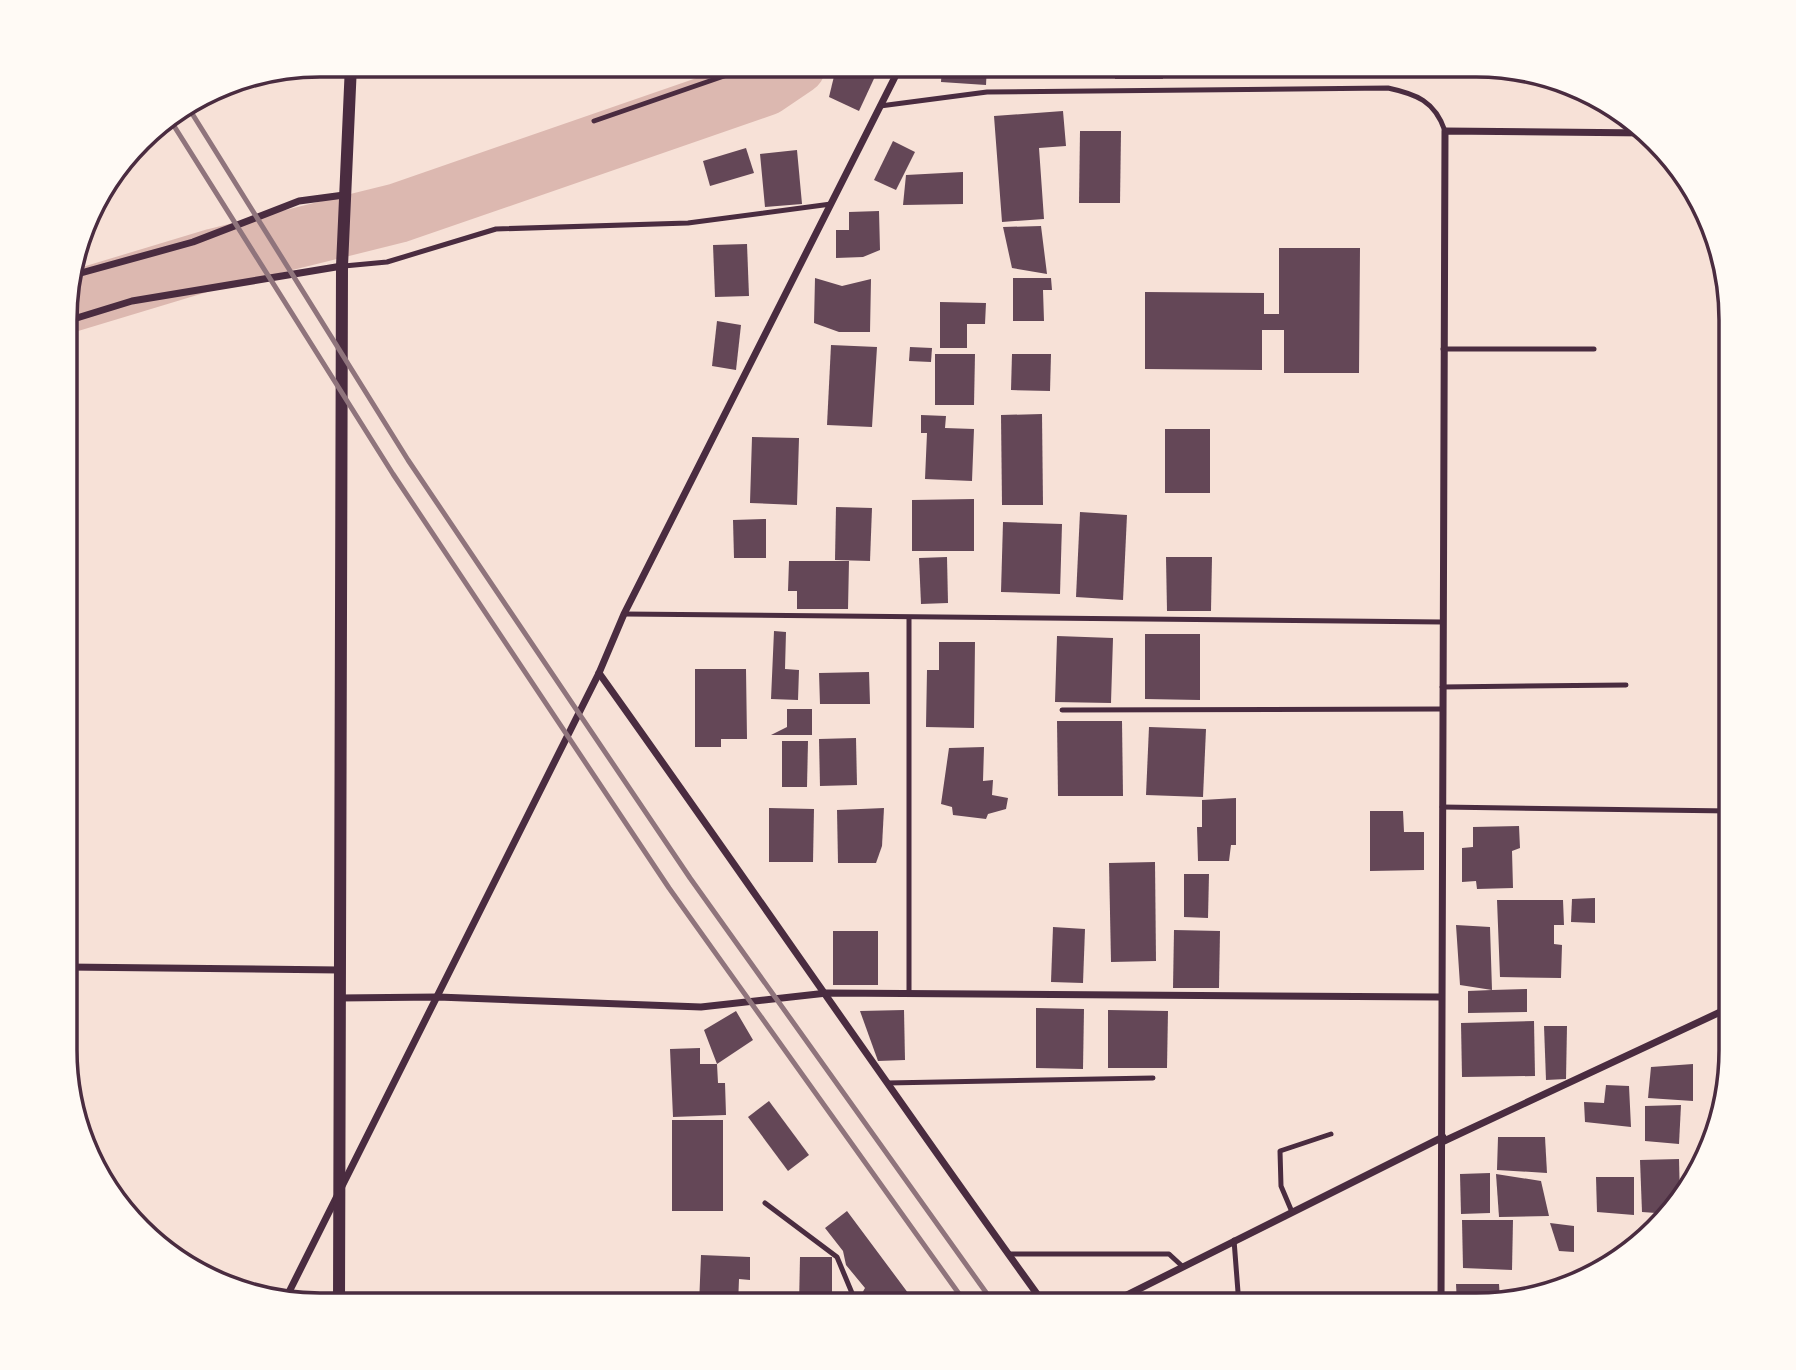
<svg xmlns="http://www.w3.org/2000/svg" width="1796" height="1370" font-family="Signika,sans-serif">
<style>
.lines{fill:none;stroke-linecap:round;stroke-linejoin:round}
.river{stroke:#dcb8b0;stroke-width:60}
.building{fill:#644757}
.service{stroke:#4a2c40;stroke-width:5}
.minor{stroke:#4a2c40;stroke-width:7}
.tertiary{stroke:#4a2c40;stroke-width:12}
.rail{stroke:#8f747c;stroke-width:5}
.rim{fill:none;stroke:#4a2c40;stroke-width:3.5}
</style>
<rect width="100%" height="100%" fill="#f7e1d7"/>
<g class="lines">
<polyline class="river" points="67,303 216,258 398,213 765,86 796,65"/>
</g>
<g class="building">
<polygon points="841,65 864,65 878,70 859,111 829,97 836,68"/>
<polygon points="942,65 987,65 986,85 941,82"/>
<polygon points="1045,65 1086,65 1086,66 1048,76"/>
<polygon points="1115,65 1162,65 1163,79 1115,79"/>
<polygon points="1063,111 1066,146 1039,148 1044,219 1002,222 994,116"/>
<polygon points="1080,131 1121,131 1120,203 1079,203"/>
<polygon points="893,141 915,152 896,190 874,180"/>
<polygon points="746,148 754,173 710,186 703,161"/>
<polygon points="797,150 802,204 765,207 760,154"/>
<polygon points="963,172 963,204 903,205 906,175"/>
<polygon points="879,211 880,250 863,257 836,258 836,230 849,230 849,212"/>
<polygon points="1041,226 1047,274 1012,268 1003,227"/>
<polygon points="747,244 749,296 715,297 713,245"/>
<polygon points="1279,248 1360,248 1359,373 1284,373 1284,330 1262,330 1262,370 1145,369 1145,292 1264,293 1264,314 1279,314"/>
<polygon points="815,278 842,286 871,279 870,332 839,332 814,323"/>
<polygon points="1013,278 1051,278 1052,290 1043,290 1044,321 1013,321"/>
<polygon points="940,302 986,303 985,324 967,324 967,348 940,348"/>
<polygon points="717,321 741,325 736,370 712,366"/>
<polygon points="831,345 877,347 872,427 827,425"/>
<polygon points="910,347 932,348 931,362 909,361"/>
<polygon points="935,354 975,354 974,405 935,405"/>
<polygon points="1012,354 1051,354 1050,391 1011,390"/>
<polygon points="1042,414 1043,505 1002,505 1001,415"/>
<polygon points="921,415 946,416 945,428 974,429 972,481 925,479 927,433 921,433"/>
<rect x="1165" y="429" width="45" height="64"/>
<polygon points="752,437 799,438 797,505 750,503"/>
<polygon points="974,499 974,551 912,551 912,500"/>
<polygon points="836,507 872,508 870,561 835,560"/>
<polygon points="1080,512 1127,515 1123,600 1076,597"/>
<polygon points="766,519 766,558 734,558 733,520"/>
<polygon points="1003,522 1062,524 1060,594 1001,592"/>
<polygon points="947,557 948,603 921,604 919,558"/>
<polygon points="1166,557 1212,557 1211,611 1167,611"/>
<polygon points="789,561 849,561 848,609 797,609 797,591 788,591"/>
<polygon points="774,631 786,632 785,669 799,670 798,700 771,699"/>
<polygon points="1145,634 1200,634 1200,700 1145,699"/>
<polygon points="1057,636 1113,638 1111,703 1055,702"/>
<polygon points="939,642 975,642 974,728 926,727 927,670 939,670"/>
<polygon points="695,669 746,669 747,739 721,739 721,747 695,747"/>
<polygon points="869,672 870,704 820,704 819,673"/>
<polygon points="787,709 812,709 812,735 771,735 787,727"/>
<polygon points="1057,721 1122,721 1123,796 1058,796"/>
<polygon points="1149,727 1206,729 1203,797 1146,795"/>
<polygon points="856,738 857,785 820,786 819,739"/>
<polygon points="782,741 808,741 807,787 782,787"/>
<polygon points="984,747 983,781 993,780 992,795 1008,798 1006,809 988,814 986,819 953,815 952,807 941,804 949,748"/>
<polygon points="1236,798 1236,845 1231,845 1229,861 1198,861 1197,827 1202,827 1202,800"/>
<polygon points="769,808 814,809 813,862 769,862"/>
<polygon points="884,808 882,846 876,863 838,863 837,810"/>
<polygon points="1370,811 1403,811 1404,832 1424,832 1424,870 1370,871"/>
<polygon points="1519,826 1520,848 1512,851 1513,888 1477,889 1476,881 1462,882 1462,848 1473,847 1473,827"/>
<polygon points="1155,862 1156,961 1111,962 1109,863"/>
<polygon points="1184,874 1209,874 1208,918 1184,917"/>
<polygon points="1595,898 1595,923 1571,922 1572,899"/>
<polygon points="1497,900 1563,900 1564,925 1554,925 1554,944 1562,945 1561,978 1500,977"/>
<polygon points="1456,925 1490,927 1492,990 1527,989 1527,1012 1468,1013 1468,991 1492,990 1460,985"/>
<polygon points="1053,927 1085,929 1083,983 1051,982"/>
<polygon points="1174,930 1220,931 1219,988 1173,988"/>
<rect x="833" y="931" width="45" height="54"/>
<polygon points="1036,1008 1084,1009 1083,1069 1036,1068"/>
<polygon points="904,1010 905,1060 878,1061 860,1011"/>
<polygon points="1108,1010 1168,1011 1167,1068 1108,1068"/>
<polygon points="736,1011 753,1040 717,1064 718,1083 725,1083 726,1115 673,1117 670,1049 700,1048 700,1064 717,1064 704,1030"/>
<polygon points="1534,1021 1535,1076 1462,1077 1461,1023"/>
<polygon points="1544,1026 1567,1026 1566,1079 1546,1080"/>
<polygon points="1693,1064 1693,1101 1648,1098 1651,1067"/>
<polygon points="1606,1085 1629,1086 1631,1127 1585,1122 1584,1102 1604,1103"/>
<polygon points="769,1101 809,1155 788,1171 748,1117"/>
<polygon points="1681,1105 1679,1144 1645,1141 1645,1106"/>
<rect x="672" y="1120" width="51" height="91"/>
<polygon points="1498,1137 1545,1137 1547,1173 1497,1170"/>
<polygon points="1679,1159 1680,1199 1670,1214 1642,1212 1640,1160"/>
<polygon points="1490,1173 1490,1213 1461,1214 1460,1174"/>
<polygon points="1496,1174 1541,1181 1549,1216 1499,1217"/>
<polygon points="1596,1177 1634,1177 1634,1215 1597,1212"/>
<polygon points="847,1211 917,1305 868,1305 861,1295 865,1288 846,1265 843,1251 825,1228"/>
<polygon points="1462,1220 1513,1220 1512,1270 1463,1268"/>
<polygon points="1550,1223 1574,1226 1574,1252 1559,1251"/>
<polygon points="701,1255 750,1257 750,1280 739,1279 738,1305 699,1305"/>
<polygon points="800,1257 832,1257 832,1305 799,1305"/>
<polygon points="1456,1284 1499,1284 1500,1300 1457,1305"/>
<rect x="764" y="1299" width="27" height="6"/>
</g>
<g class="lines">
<g class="service">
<path d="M880,106L987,92L1388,88C1416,94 1435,101 1445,131"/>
<polyline points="594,121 727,75 744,65"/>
<polyline points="344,266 387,262 496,229 688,223 831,204"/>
<polyline points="1443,349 1594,349"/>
<polyline points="624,614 1442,622"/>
<polyline points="909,619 909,993"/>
<polyline points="1442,687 1626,685"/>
<polyline points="1062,710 1441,709"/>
<polyline points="1442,807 1731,811"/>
<polyline points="887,1083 1153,1078"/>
<polyline points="765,1203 837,1257 857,1305"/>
<polyline points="1292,1212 1281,1186 1280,1151 1331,1134"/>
<polyline points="1234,1240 1239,1305"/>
<polyline points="1009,1254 1169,1254 1182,1266"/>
</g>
<g class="minor">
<polyline points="70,276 193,242 299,201 344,195"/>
<polyline points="67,321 132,301 342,266"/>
<path d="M599,673C749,883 894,1096 1045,1305"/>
<polyline points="66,967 339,970"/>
<polyline points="339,998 438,997 701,1007 827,993 1441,997"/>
<polyline points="1442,1142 1731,1007"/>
<polyline points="285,1300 599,673 624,614 901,65"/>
<polyline points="1107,1305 1443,1137"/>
<polyline points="1441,1305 1445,131 1648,133"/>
</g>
<polyline class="tertiary" points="339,1305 342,266 351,65"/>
<g class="rail">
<polyline points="188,107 408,460 690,878 995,1305"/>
<polyline points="169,118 393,474 669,888 967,1305"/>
</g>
</g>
<path d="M0 0H1796V1370H0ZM320 77H1476A243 243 0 0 1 1719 320V1050A243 243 0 0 1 1476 1293H320A243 243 0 0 1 77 1050V320A243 243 0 0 1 320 77Z" fill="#fffaf5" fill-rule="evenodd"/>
<path class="rim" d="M320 77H1476A243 243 0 0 1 1719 320V1050A243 243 0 0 1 1476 1293H320A243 243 0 0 1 77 1050V320A243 243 0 0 1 320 77Z"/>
</svg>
